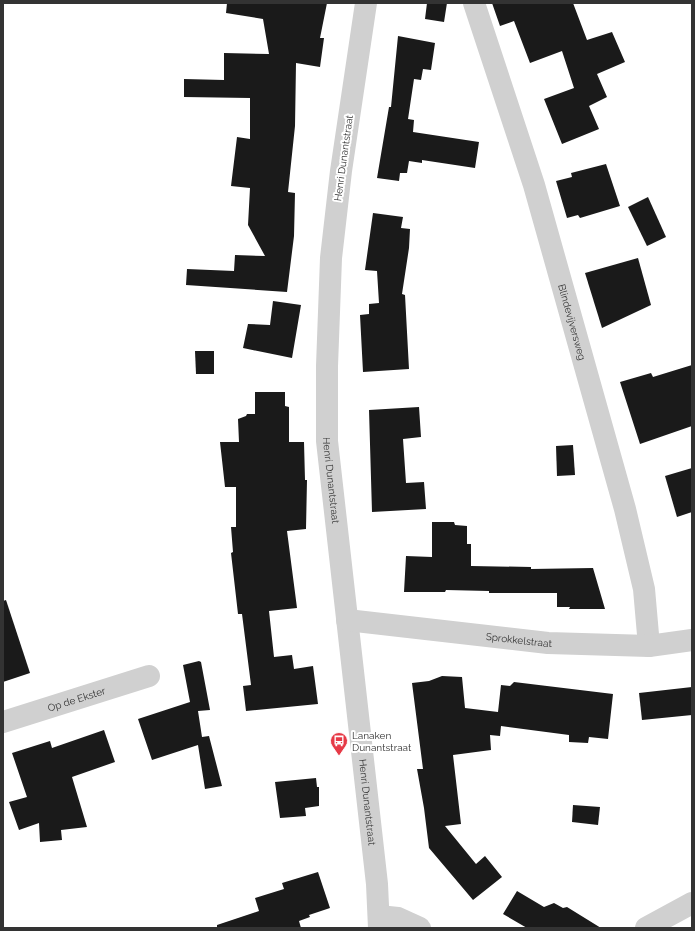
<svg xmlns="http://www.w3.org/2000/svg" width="695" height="931" font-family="Raleway,sans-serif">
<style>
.building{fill:#1a1a1a}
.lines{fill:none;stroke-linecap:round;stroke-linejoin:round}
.street{stroke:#d0d0d0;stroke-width:22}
.labels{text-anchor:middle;stroke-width:4;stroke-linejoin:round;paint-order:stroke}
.street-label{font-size:10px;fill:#333;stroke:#fff}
.poi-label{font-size:10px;fill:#333;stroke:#fff;text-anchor:start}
</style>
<rect width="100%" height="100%" fill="#fff"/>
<g class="building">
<polygon points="227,3 327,3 320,38 324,38 320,67 296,63 295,126 288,192 295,193 294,236 287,292 186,285 187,269 234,271 235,255 265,256 248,225 250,188 231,186 237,137 250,139 250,98 184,97 184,79 224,80 224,53 269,54 263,19 226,13"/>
<polygon points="427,3 447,3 444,22 425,19"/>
<polygon points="492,3 573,3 587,40 612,32 625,62 597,74 607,97 589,106 599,129 562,144 544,99 574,88 562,51 530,63 514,21 500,26"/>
<polygon points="398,36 435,43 431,70 423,69 421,80 414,79 408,119 414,120 413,132 479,142 475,168 422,160 422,163 409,161 407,173 400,173 399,181 377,178 389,107 391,107"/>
<polygon points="606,164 620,206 580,218 578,215 567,218 556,181 572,177 571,173"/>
<polygon points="648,197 666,237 647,246 628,207"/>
<polygon points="373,213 403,217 401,228 410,229 409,248 402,294 405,295 409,369 363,372 360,315 369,314 369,304 379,303 377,271 365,270"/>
<polygon points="638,258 651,305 602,328 585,273"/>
<polygon points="273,301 301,305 292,358 243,348 248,324 270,325"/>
<polygon points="195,351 214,351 214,374 196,374"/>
<polygon points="692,365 692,426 640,444 620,382 651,373 653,377"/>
<polygon points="255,392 285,392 285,406 289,407 289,442 304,442 305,480 307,480 306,529 287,531 297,608 269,611 274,657 292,655 294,669 313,666 318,704 246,711 243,686 251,685 242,614 238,614 231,553 233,552 231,527 236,527 236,487 225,487 220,442 239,442 238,419 246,416 247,414 255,414"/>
<polygon points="419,407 421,437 403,439 406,483 424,482 426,509 372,512 369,410"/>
<polygon points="573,445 575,475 557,476 556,446"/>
<polygon points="692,468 692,512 677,517 665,476"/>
<polygon points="432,522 454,522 455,525 467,526 467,544 471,544 471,566 531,567 531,569 593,568 605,609 569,609 570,607 557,607 557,593 489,593 489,591 446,590 445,592 404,592 406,556 432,557"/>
<polygon points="6,600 30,673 3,682 3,601"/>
<polygon points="199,661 201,662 210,710 198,711 202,737 209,736 222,786 205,789 198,745 152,760 138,719 190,702 183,665"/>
<polygon points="442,676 462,677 465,708 498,712 501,685 510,686 514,682 613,694 608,739 589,737 588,743 569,742 569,735 501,726 500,736 490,735 491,750 453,755 461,824 445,826 476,864 485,856 502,877 473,900 429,848 424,808 417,769 423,769 412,683 429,681"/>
<polygon points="692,687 692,715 642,720 639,693"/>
<polygon points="104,730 115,762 72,777 87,827 61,830 62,840 40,842 39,823 19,830 9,802 27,797 12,753 50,741 52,748"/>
<polygon points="316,778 317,787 319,787 319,806 305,808 306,816 280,818 275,782"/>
<polygon points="573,805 600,807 598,825 572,822"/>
<polygon points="318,872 330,908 309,915 310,917 299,921 301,928 217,928 217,925 259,911 255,898 284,889 282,883"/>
<polygon points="517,891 544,907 554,903 563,908 567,907 601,928 527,928 503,914"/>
</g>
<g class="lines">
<g class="street">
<path id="s1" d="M366,3L341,171L331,258L327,366V441L377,884L379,928"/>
<path id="s2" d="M474,3L534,185L625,509L644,589L649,646"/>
<path id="s3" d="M347,620L548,643L649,646L692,640"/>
<path id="s4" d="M3,722L149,676"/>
<polyline points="379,916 398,918 420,928"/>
<polyline points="646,928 692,903"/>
</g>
</g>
<defs>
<symbol id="bus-pin" viewBox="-11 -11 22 30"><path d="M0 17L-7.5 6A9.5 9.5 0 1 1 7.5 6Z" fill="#e63946" stroke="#fff"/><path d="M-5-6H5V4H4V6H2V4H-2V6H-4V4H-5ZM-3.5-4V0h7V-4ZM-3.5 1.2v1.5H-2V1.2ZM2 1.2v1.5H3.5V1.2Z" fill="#fff"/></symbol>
</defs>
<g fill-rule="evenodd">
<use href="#bus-pin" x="329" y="731" width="20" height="27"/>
</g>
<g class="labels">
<g class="street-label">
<text transform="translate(343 158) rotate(-82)" y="4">Henri Dunantstraat</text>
<text dy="4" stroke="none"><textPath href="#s2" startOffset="334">Blindevijversweg</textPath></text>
<text dy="4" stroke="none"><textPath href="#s1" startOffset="480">Henri Dunantstraat</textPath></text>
<text dy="4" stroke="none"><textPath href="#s3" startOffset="173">Sprokkelstraat</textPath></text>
<text dy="4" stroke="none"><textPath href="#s4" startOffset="77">Op de Ekster</textPath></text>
<text dy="4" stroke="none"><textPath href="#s1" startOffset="804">Henri Dunantstraat</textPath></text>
</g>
<g class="poi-label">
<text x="352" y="739">Lanaken<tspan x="352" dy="12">Dunantstraat</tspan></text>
</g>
</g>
<rect width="695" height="931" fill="none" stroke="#333333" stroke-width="8"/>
</svg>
